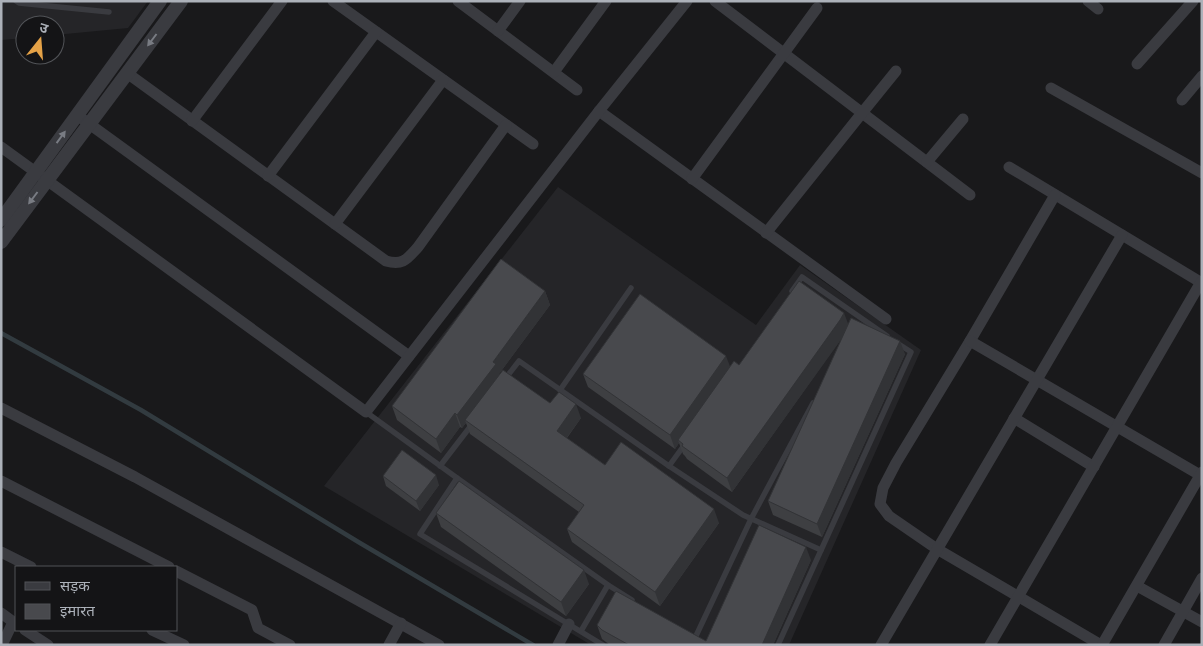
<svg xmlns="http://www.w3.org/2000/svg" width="1203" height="646" font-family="Arial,'Noto Sans Devanagari',sans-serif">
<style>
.built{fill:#252528}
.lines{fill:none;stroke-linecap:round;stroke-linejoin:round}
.stream{stroke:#323b40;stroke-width:4.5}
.service{stroke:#3a3b40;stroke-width:5.5}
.minor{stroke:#3a3b40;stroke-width:11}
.tertiary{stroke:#3a3b40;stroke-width:14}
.wall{fill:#3e3f42}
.shaded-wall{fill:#323336}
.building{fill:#48494d;stroke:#323336}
.oneway{fill:#797c83}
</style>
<rect width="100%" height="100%" fill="#19191b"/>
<g class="built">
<polygon points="1,1 148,1 128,28 55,35 55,25 25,25 25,38 1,40"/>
<polygon points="558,187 756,325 800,265 921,350 789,645 591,645 324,486"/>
</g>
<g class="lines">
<polyline class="stream" points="1,333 141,410 360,543 533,645"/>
<g class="service">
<polyline points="16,1 19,3 109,12"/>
<polyline points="792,291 802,277 887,336"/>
<polyline points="505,379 519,361 669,466 743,515 821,550"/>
<polyline points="560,390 631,288"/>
<polyline points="366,412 457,478 608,585 632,600"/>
<polyline points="440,466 473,423"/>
<polyline points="669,466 685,444"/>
<polyline points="457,478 420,534 603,645"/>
<polyline points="581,631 608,585"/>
<polyline points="695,638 751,519 813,403"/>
<polyline points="778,645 911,352 897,343"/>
</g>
<g class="minor">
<polyline points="333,1 533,144"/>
<polyline points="458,1 577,90"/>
<polyline points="715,1 970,195"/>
<polyline points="1088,1 1098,9"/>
<polyline points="498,31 520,1"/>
<polyline points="1137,64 1193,1"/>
<polyline points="554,72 606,1"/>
<path d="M127,73L386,261C403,266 407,259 418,247L506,125"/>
<polyline points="1051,88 1202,173"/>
<polyline points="1182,100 1202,76"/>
<polyline points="599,111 886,319"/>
<polyline points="77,115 409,356"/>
<polyline points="192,121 282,1"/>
<polyline points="1,147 366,412 599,111 687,1"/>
<polyline points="927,162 963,119"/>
<polyline points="1009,167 1202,283"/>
<polyline points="268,176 376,32"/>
<polyline points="692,179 817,8"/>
<polyline points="1055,195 970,341 896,463 883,488 880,504 889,516 937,549 1101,645"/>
<polyline points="335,224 443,80"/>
<polyline points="766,233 862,113 896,71"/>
<polyline points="970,341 1200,475"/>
<polyline points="1,408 135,477 439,645"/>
<polyline points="1014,418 1094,467"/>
<polyline points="1,481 169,567"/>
<polyline points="1,552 31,567"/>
<polyline points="176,571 252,610 258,628 290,645"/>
<polyline points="1137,586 1202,622"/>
<polyline points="1,613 16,624"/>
<polyline points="25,630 48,645"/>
<polyline points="152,630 184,645"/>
<polyline points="2,645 13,622"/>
<polyline points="389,645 401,623"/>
<polyline points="558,645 569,624"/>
<polyline points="881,645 1122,235"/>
<polyline points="990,645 1201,282"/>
<polyline points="1102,645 1202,472"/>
<polyline points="1164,645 1202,578"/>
</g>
<g class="tertiary">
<polyline points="1,220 160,1"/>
<polyline points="1,242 181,1"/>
</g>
</g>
<g class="wall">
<polygon points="545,291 550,305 499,374 499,375 550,403 581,418 567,438 605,465 719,523 660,606 572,542 567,529 579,512 470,434 466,423 462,428 460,427 441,453 397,420 392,406"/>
<polygon points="848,325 905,354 822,537 773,515 768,501 843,336 732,492 687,459 685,456 683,454 679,443 675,449 588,387 583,374 730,366 739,365"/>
<polygon points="383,476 439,485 420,511 386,486"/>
<polygon points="436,513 589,584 566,616 441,527"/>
<polygon points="811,560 773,645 610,645 602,639 597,625 706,641"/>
</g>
<g class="shaded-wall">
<polygon points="545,291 550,305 499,374 500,378 465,420 466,423 462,428 457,415 493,362"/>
<polygon points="844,313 849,326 845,334 732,492 727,478"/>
<polygon points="900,341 905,354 822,537 817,524"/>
<polygon points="726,356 731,369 678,440 679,443 675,449 670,435"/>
<polygon points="576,404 581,418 562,444 557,431"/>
<polygon points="455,413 460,427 441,453 436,439"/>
<polygon points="436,475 439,485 420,511 416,501"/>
<polygon points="714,509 719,523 660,606 655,592"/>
<polygon points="806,547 811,560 773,645 762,645"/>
<polygon points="584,570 589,584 566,616 561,602"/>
</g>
<g class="building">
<polygon points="501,259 545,291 493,362 496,364 457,415 455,413 436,439 392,406"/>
<polygon points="799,281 844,313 840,320 727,478 682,446 683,444 678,440 734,361 739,365"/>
<polygon points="640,294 726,356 670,435 583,374"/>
<polygon points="851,318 900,341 817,524 768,501"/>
<polygon points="503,370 550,403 559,392 576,404 557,431 605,465 621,442 714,509 655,592 567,529 584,505 465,420"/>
<polygon points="402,450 436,475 416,501 383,476"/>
<polygon points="459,481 584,570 561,602 436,513"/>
<polygon points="759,525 806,547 762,645 629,645 602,630 597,625 616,591 706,641"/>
</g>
<defs><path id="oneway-solid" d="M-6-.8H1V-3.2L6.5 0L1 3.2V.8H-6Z" transform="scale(1.25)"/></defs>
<g class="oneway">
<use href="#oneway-solid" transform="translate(152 40) rotate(127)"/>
<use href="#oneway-solid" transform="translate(61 137) rotate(-54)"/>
<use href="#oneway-solid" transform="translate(33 198) rotate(127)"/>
</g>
<rect width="1203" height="646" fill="none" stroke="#acb1b9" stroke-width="5"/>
<rect x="15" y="566" width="162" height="65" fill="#141416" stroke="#515357"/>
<rect x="25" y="582" width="25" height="8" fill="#3a3b40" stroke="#515357"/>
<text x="60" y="591" font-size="15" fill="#acb1b9">सड़क</text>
<rect x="25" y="604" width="25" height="15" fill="#48494d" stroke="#515357"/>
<text x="60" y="616" font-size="15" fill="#acb1b9">इमारत</text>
<g transform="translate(40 40) rotate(17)"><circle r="24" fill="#141416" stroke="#515357"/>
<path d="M0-4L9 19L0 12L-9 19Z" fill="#e5a247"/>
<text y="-8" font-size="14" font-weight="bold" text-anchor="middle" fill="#acb1b9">उ</text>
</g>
</svg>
